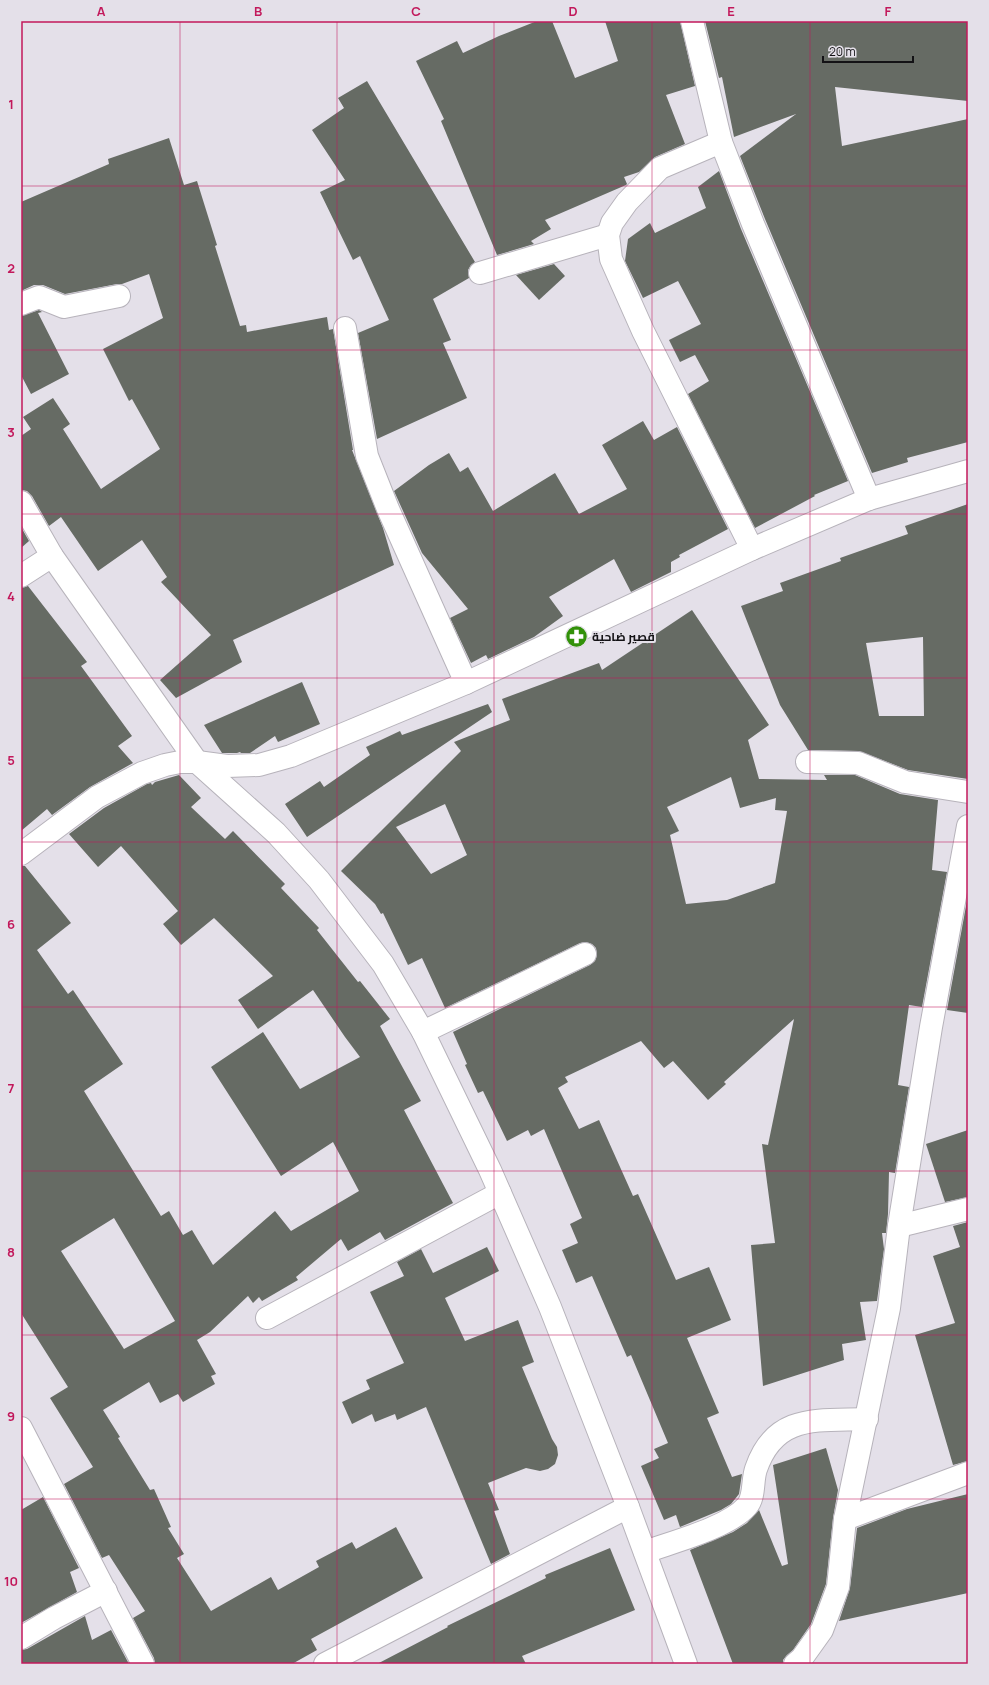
<svg xmlns="http://www.w3.org/2000/svg" width="989" height="1685" font-family="Manrope,Cairo,sans-serif">
<style>
.building{fill:#666b64;fill-rule:evenodd}
.lines{fill:none;stroke-linecap:round;stroke-linejoin:round}
.street-casing{stroke:#b7b3bb;stroke-width:24}
.secondary-casing{stroke:#b7b3bb;stroke-width:24}
.street{stroke:#fff;stroke-width:22}
.secondary{stroke:#fff;stroke-width:22}
.grid{fill:none;stroke:#c2185b;stroke-width:1;stroke-opacity:0.55}
.labels{text-anchor:middle;stroke-width:4;stroke-linejoin:round;paint-order:stroke}
.poi-label{font-size:12px;font-weight:bold;fill:#131215;stroke:#e4e0e9;text-anchor:start}
.neatline{fill:none;stroke:#c2185b;stroke-width:1.5}
.grid-label{font-size:13px;text-anchor:middle;font-weight:bold;fill:#c2185b}
</style>
<rect width="100%" height="100%" fill="#e4e0e9"/>
<g class="building">
<polygon points="537,21 552,21 575,78 618,61 605,21 680,21 695,86 666,95 685,144 655,157 639,172 624,177 627,184 626,185 545,220 551,229 531,241 534,244 497,255 441,121 444,119 416,61 457,41 463,53 499,36"/>
<polygon points="705,21 968,21 968,101 835,87 842,146 968,119 968,442 907,458 908,462 872,473 765,219 740,156 796,114 734,137 722,77 719,78"/>
<polygon points="367,81 475,262 471,265 468,270 469,278 433,299 451,340 443,343 467,398 377,439 358,333 389,320 360,256 353,260 320,192 345,180 312,130 344,108 338,98"/>
<polygon points="169,138 184,185 197,181 217,245 215,246 240,326 246,325 247,332 327,317 329,330 333,329 353,450 352,450 383,528 394,565 233,640 242,662 176,698 160,680 211,635 161,582 167,577 142,540 98,571 61,517 49,526 32,496 27,491 21,490 21,436 31,429 23,417 53,398 70,424 63,429 101,489 160,449 132,399 129,401 103,349 163,318 149,274 122,284 117,284 65,294 43,285 34,285 21,291 21,202 109,164 108,159"/>
<polygon points="719,171 741,229 848,481 814,495 815,496 755,528 688,394 709,381 695,355 680,362 669,340 701,324 678,281 643,298 625,261 628,239 650,223 655,233 706,208 698,187"/>
<polygon points="554,264 565,276 539,300 516,275"/>
<polygon points="39,310 42,312 38,313 69,374 31,394 21,375 21,316"/>
<polygon points="643,421 654,440 677,427 728,529 679,555 680,557 671,562 671,572 631,592 614,559 549,597 563,616 534,637 488,659 486,655 471,663 450,618 468,609 422,553 394,491 429,465 449,453 460,472 468,467 493,511 555,473 579,514 627,489 602,445"/>
<path d="M968,504V779L908,770L859,751L808,750L780,705L741,606L783,591L780,583L841,561L840,558L908,534L905,526ZM923,637L924,716H879L866,643Z"/>
<polygon points="21,527 29,541 21,548"/>
<polygon points="28,586 87,662 81,666 132,736 118,746 133,763 90,787 52,815 47,809 21,831 21,588"/>
<path d="M692,610L769,725L748,740L759,779L827,780L824,775H855L900,794L938,800L932,870L947,872L922,1007L909,1005L898,1085L909,1087L895,1173L889,1172L888,1214L886,1233H882L884,1249L877,1301L860,1302L866,1340L842,1344L844,1360L763,1386L751,1245L775,1243L762,1144L768,1145L794,1019L724,1082L726,1084L708,1100L673,1061L664,1068L641,1041L565,1077L568,1082L558,1088L579,1129L599,1120L633,1196L638,1194L676,1280L709,1267L731,1320L687,1338L719,1413L707,1418L732,1477L742,1474L739,1494L731,1504L721,1510L680,1527L676,1515L664,1520L641,1466L659,1458L654,1449L668,1443L631,1355L627,1357L592,1276L576,1283L562,1250L578,1243L570,1224L582,1218L544,1129L531,1136L528,1130L507,1141L483,1091L478,1093L465,1065L467,1064L453,1032L590,965L595,961L597,955L596,948L592,944L586,942L580,943L445,1008L422,958L408,965L383,913L381,914L375,904L341,871L461,751L454,742L510,720L502,699L599,663L602,670ZM731,777L740,808L776,798L775,810L787,811L775,883L727,900L686,904L670,835L679,831L667,807ZM445,804L467,855L431,874L396,827Z"/>
<polygon points="302,682 320,724 278,742 275,736 250,753 241,753 240,752 237,753 222,753 204,725"/>
<polygon points="488,704 492,712 307,837 285,804 320,781 324,787 370,755 366,747 400,731 402,735"/>
<path d="M179,775L201,798L191,807L225,839L233,831L285,884L281,888L319,928L317,930L358,982L360,981L390,1019L380,1026L421,1101L404,1110L453,1203L385,1240L380,1232L348,1251L341,1239L296,1277L298,1280L262,1301L259,1297L253,1303L248,1296L210,1332L197,1340L216,1374L211,1376L215,1384L183,1402L178,1394L160,1403L149,1382L103,1410L120,1437L118,1438L150,1490L154,1489L171,1527L168,1528L184,1554L177,1558L211,1611L271,1577L278,1590L319,1567L316,1561L352,1542L356,1549L396,1527L423,1578L311,1639L317,1650L292,1664H155L154,1658L133,1618L145,1611L109,1555L102,1558L64,1484L93,1467L50,1398L68,1387L21,1313V866H25L71,923L37,950L68,994L73,990L123,1064L84,1091L161,1216L169,1211L183,1235L192,1230L213,1265L275,1211L291,1231L359,1191L333,1142L281,1176L211,1067L263,1032L300,1089L360,1057L345,1037L313,990L258,1029L238,1000L273,976L214,918L181,945L163,924L178,911L121,846L98,867L69,834L104,808L147,784L151,783L152,785L155,782ZM114,1218L175,1321L124,1349L61,1251Z"/>
<polygon points="968,895 968,1013 947,1010"/>
<polygon points="968,1130 968,1197 945,1202 926,1144"/>
<polygon points="968,1222 968,1461 953,1465 915,1335 955,1323 933,1256 960,1247 953,1226"/>
<polygon points="487,1247 499,1271 445,1298 465,1341 518,1320 534,1362 522,1367 552,1439 557,1447 558,1455 555,1464 548,1469 540,1471 526,1468 488,1483 499,1510 494,1511 510,1554 491,1564 426,1407 397,1420 395,1414 375,1422 372,1414 352,1424 342,1402 370,1389 366,1380 404,1363 370,1292 404,1276 397,1262 421,1249 433,1273"/>
<polygon points="826,1448 838,1490 833,1518 826,1584 811,1624 793,1650 787,1655 783,1660 783,1664 733,1664 690,1550 733,1532 747,1523 759,1510 782,1566 788,1564 773,1465"/>
<polygon points="968,1494 968,1593 839,1621 850,1588 857,1528 907,1509"/>
<polygon points="43,1497 79,1568 70,1572 77,1592 21,1623 21,1510"/>
<polygon points="610,1548 635,1610 522,1656 526,1664 377,1664 448,1627 447,1626 546,1578 545,1575"/>
<polygon points="85,1616 92,1640 111,1630 129,1664 21,1664 21,1650 27,1649"/>
</g>
<g class="lines">
<defs>
<g id="street">
<polyline points="692,21 721,142 753,224 869,499"/>
<polyline points="721,142 660,168 627,202 612,223 608,235 611,259 643,331 752,549"/>
<polyline points="480,273 608,235"/>
<polyline points="21,304 39,297 64,307 119,296"/>
<polyline points="345,328 367,456 388,509 466,683"/>
<polyline points="21,576 52,556"/>
<polyline points="807,762 858,763 905,782 968,792"/>
<polyline points="423,1032 585,954"/>
<polyline points="899,1226 968,1209"/>
<polyline points="267,1318 500,1193"/>
<polyline points="845,1519 968,1473"/>
<path d="M645,1552C672,1542 728,1528 747,1506C755,1497 752,1480 756,1469C775,1413 818,1421 867,1419"/>
<polyline points="21,1638 54,1618 106,1591"/>
<polyline points="325,1664 628,1507"/>
<polyline points="795,1664 802,1658 822,1630 838,1587 845,1519 889,1308 899,1226 931,1027 968,826"/>
</g>
<g id="secondary">
<polyline points="21,502 52,556 197,762 276,833 319,880 383,964 423,1032 490,1170 550,1307 628,1507 686,1664"/>
<polyline points="21,854 97,797 142,773 165,765 180,762 197,762 227,766 259,765 291,756 466,683 752,549 869,499 968,471"/>
<polyline points="21,1428 143,1664"/>
</g>
</defs>
<use href="#street" class="street-casing"/>
<use href="#secondary" class="secondary-casing"/>
<use href="#street" class="street"/>
<use href="#secondary" class="secondary"/>
</g>
<path class="grid" d="M180,21V1664M337,21V1664M494,21V1664M652,21V1664M810,21V1664M21,186H968M21,350H968M21,514H968M21,678H968M21,842H968M21,1007H968M21,1171H968M21,1335H968M21,1499H968"/>
<defs>
<symbol id="pharmacy-disc" viewBox="-11 -11 22 22"><circle r="9.5" fill="#329109" stroke="#e4e0e9"/><path d="M-2-6h4v4h4v4h-4v4h-4v-4h-4v-4h4Z" fill="#fff"/></symbol>
</defs>
<g fill-rule="evenodd">
<use href="#pharmacy-disc" x="564" y="624" width="25" height="25"/>
</g>
<g class="labels">
<g class="poi-label">
<text x="592" y="641">قصير ضاحية</text>
</g>
</g>
<rect width="989" height="1685" fill="none" stroke="#e4e0e9" stroke-width="44"/>
<path d="M823 56v6h90v-6" fill="none" stroke="#131215" stroke-width="2"/>
<text x="829" y="56" font-size="12" fill="#131215" stroke="#e4e0e9" stroke-width="3" paint-order="stroke">20 m</text>
<rect x="22" y="22" width="945" height="1641" class="neatline"/>
<g class="grid-label">
<text x="101" y="16">A</text>
<text x="258" y="16">B</text>
<text x="416" y="16">C</text>
<text x="573" y="16">D</text>
<text x="731" y="16">E</text>
<text x="888" y="16">F</text>
<text x="11" y="109">1</text>
<text x="11" y="273">2</text>
<text x="11" y="437">3</text>
<text x="11" y="601">4</text>
<text x="11" y="765">5</text>
<text x="11" y="929">6</text>
<text x="11" y="1093">7</text>
<text x="11" y="1257">8</text>
<text x="11" y="1421">9</text>
<text x="11" y="1586">10</text>
</g>
</svg>
